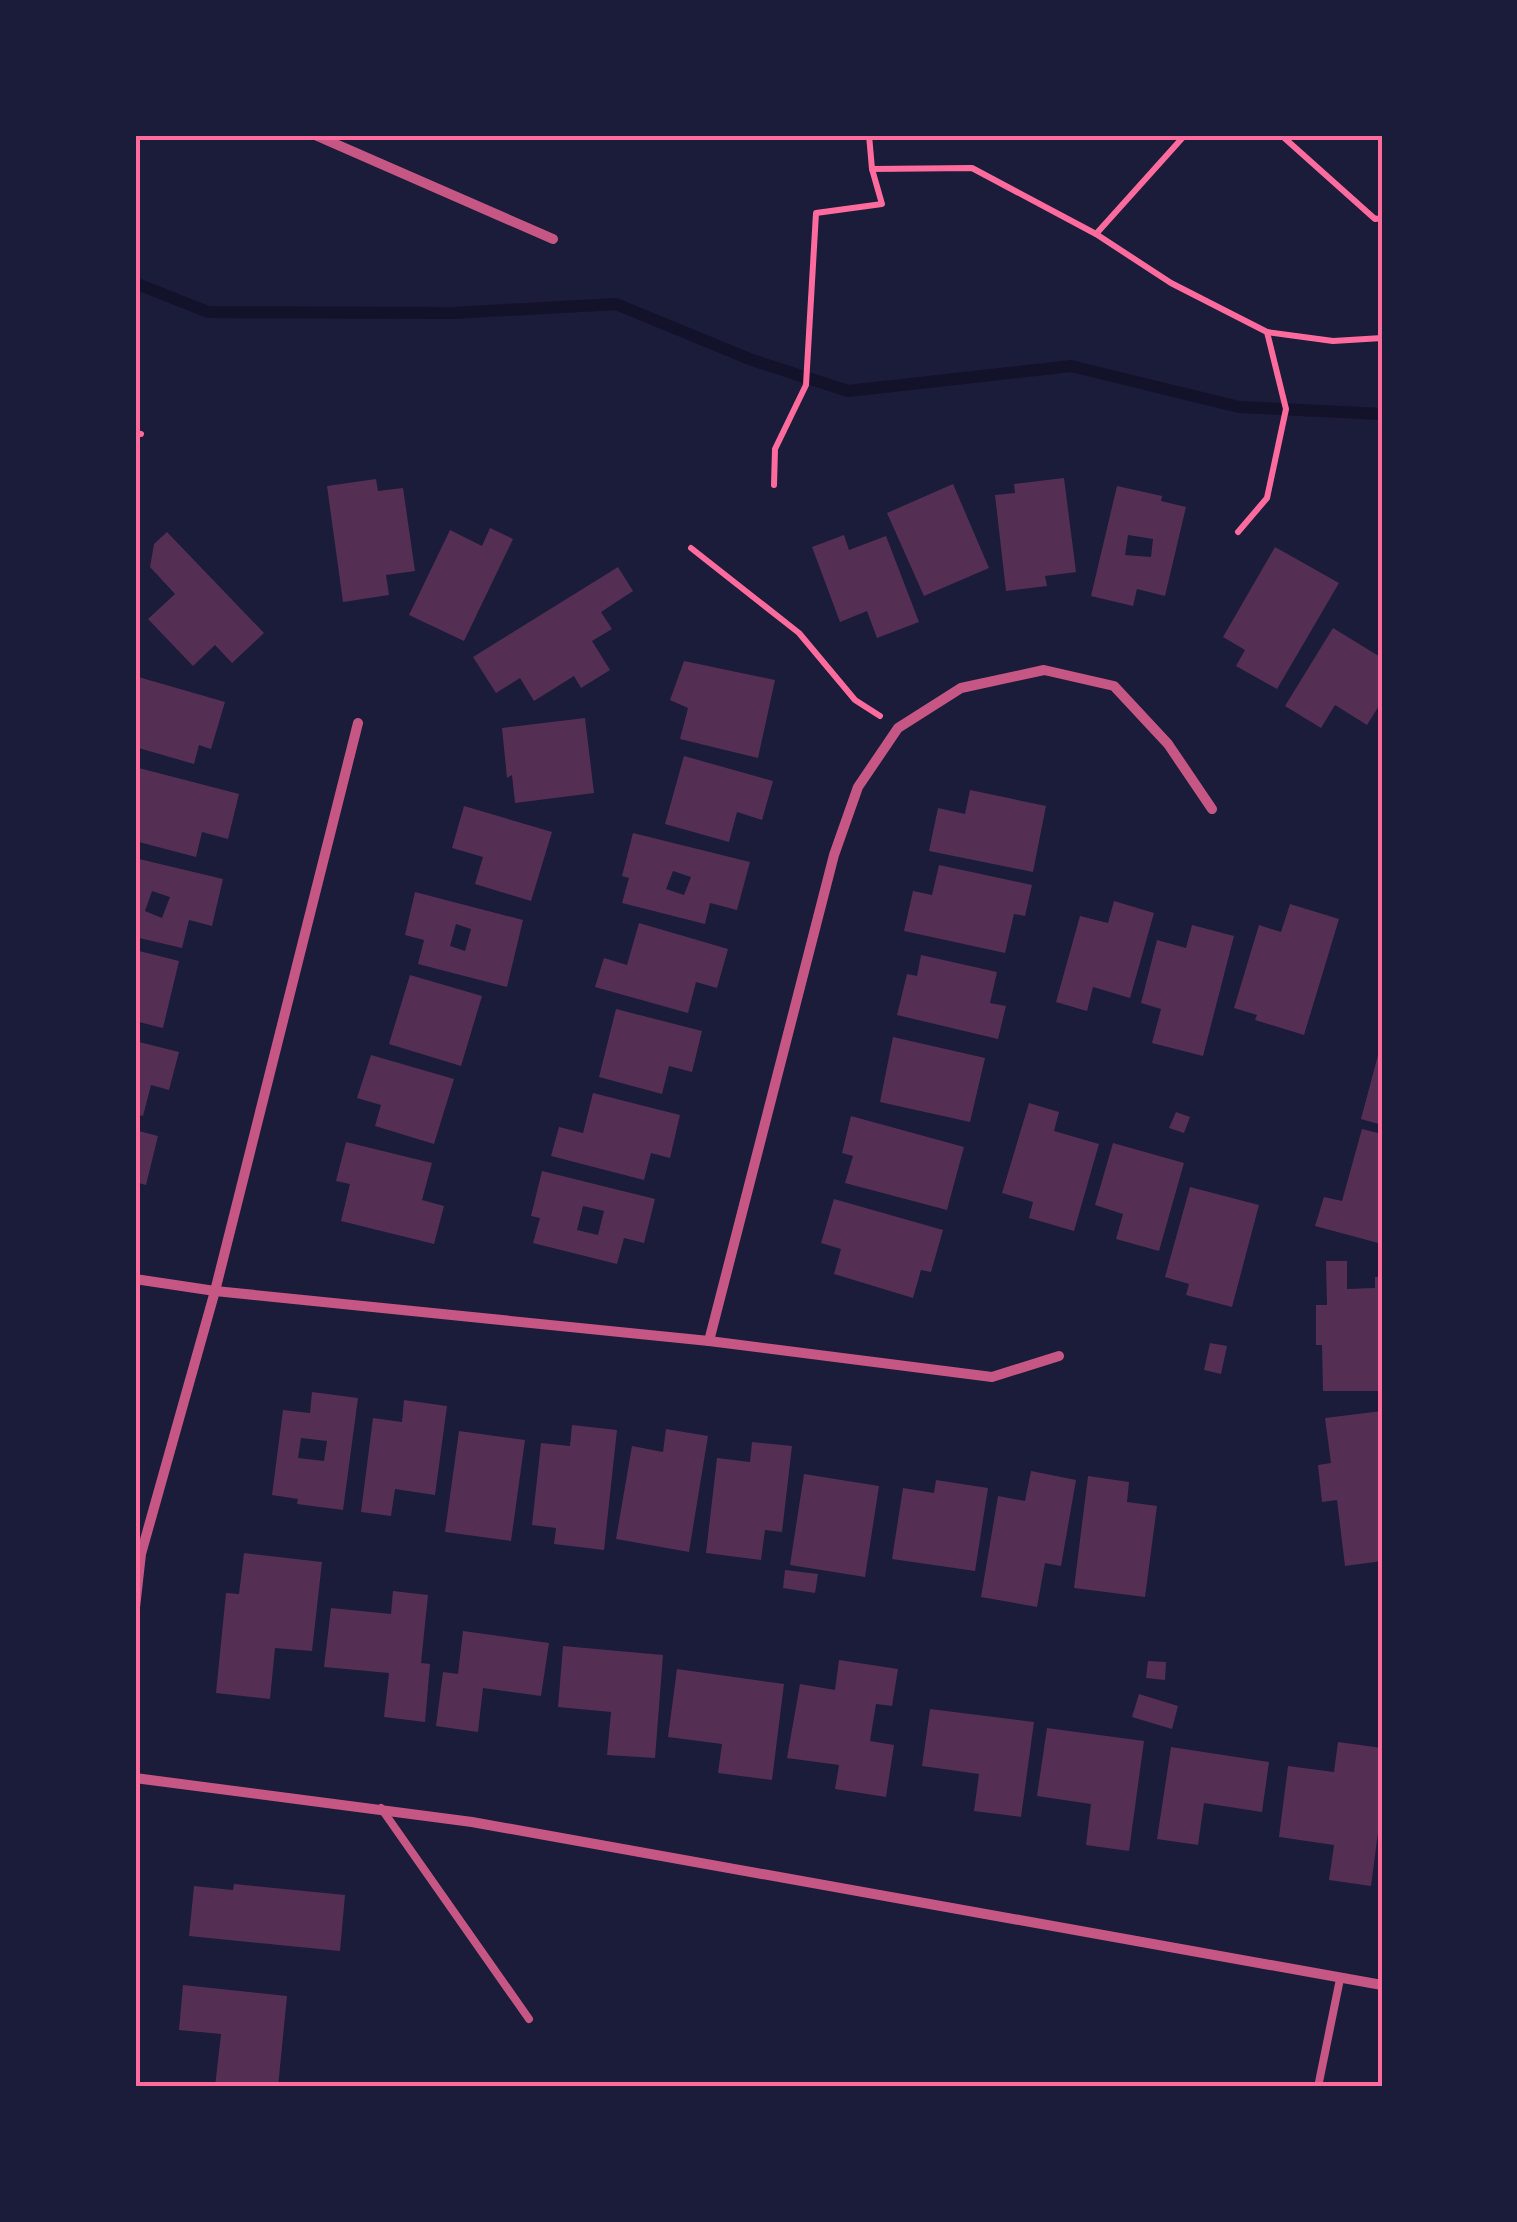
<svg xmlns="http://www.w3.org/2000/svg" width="1517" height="2222" font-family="'Alegreya Sans',sans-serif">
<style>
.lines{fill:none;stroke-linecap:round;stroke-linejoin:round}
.stream{stroke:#12122b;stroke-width:12}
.building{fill:#542f53;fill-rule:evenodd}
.path{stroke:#ff6b9d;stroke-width:6}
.service{stroke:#c65784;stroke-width:8}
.minor{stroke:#c65784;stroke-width:10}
.neatline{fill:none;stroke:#ff6b9d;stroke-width:4}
</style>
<rect width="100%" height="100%" fill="#1b1b3a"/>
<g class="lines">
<polyline class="stream" points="135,283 208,312 452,313 616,304 752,360 848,391 1071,366 1239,407 1382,414"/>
</g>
<g class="building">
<polygon points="1064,478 1076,572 1045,576 1047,586 1006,591 995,495 1015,493 1014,484"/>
<polygon points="376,479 378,491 403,488 415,571 386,575 389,595 343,602 327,486"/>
<polygon points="953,484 989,568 924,596 887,513"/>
<path d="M1117,486L1162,496L1161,501L1186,507L1165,596L1137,589L1133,606L1091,596ZM1128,535L1153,539L1151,557L1125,555Z"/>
<polygon points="490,528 513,539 464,641 409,615 450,530 482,546"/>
<polygon points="167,532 264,633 232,663 215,645 193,666 148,619 175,594 150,567 154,544"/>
<polygon points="844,535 849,550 886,536 919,622 877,638 867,611 840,622 812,547"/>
<polygon points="1275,547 1339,583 1277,689 1236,666 1245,650 1223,637"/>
<polygon points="618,567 633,591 601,612 612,629 592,641 610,670 581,688 574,676 534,701 520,678 496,693 473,657"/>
<polygon points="1333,628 1382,658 1382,701 1367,725 1335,705 1321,728 1285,706"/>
<polygon points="684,661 775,680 758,758 680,739 688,708 670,700"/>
<polygon points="135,676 225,702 211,749 199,745 194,764 135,747"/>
<polygon points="585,718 594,793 515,803 512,775 507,778 502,728"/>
<polygon points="684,756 773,781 762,820 737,812 729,842 665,824"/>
<polygon points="135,767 239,794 228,839 202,832 196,857 135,841"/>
<polygon points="970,790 1046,806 1033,872 929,851 938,808 965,814"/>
<polygon points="464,806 552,832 531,901 475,884 483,857 452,848"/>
<path d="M633,833L750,862L737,910L710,903L705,924L622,903L629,878L622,876ZM673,871L691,877L684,895L666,889Z"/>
<path d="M135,858L223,879L212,926L189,920L182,948L135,937ZM152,891L170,897L162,918L145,911Z"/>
<polygon points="939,865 1032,885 1025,916 1014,914 1005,953 904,931 913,891 932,895"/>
<path d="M415,892L523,920L507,987L418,964L424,940L405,935ZM456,924L471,929L465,951L450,946Z"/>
<polygon points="1114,901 1154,913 1130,998 1093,987 1087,1011 1056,1002 1080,916 1108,923"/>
<polygon points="1290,904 1339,919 1304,1035 1255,1020 1257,1015 1234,1008 1259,925 1281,932"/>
<polygon points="639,923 728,949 717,988 696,982 688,1013 595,987 604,958 627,965"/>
<polygon points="1192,925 1234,936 1203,1056 1152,1043 1161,1009 1141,1003 1157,940 1186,948"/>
<polygon points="135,950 179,961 163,1028 135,1021"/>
<polygon points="921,955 997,972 990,1003 1006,1006 998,1039 897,1015 907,974 917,976"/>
<polygon points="410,975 482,996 461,1066 389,1044"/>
<polygon points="616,1009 702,1031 692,1072 669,1066 662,1094 599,1077"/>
<polygon points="893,1037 985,1058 970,1122 880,1102"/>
<polygon points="135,1041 179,1052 169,1090 151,1085 143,1116 135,1114"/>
<polygon points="1381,1044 1382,1044 1382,1125 1361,1119"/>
<polygon points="371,1055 454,1079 434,1144 375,1126 381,1105 357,1098"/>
<polygon points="593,1093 680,1115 670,1158 651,1153 644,1180 551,1156 559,1127 583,1133"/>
<polygon points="1029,1103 1059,1112 1054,1131 1099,1144 1074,1231 1029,1218 1033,1202 1002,1193"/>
<polygon points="1176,1112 1190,1117 1184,1133 1169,1128"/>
<polygon points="851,1116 964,1147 947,1210 845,1183 853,1156 842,1153"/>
<polygon points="1362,1129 1382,1134 1382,1244 1315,1226 1324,1197 1342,1201"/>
<polygon points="135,1130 158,1136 146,1185 135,1182"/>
<polygon points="346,1142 432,1163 422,1200 444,1206 434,1244 341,1221 350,1184 336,1181"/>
<polygon points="1113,1143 1184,1163 1159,1251 1116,1239 1123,1214 1095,1205"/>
<path d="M542,1171L655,1199L644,1243L624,1238L617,1264L533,1243L540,1218L531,1216ZM583,1206L604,1211L598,1235L577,1230Z"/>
<polygon points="1190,1187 1259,1205 1232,1307 1186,1295 1189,1284 1165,1277"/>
<polygon points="834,1199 943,1230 931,1272 921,1270 913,1298 834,1274 841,1249 821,1243"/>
<polygon points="1326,1261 1347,1261 1347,1289 1375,1288 1375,1277 1382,1277 1382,1391 1323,1391 1322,1345 1316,1345 1316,1305 1327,1305"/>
<polygon points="1210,1343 1227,1346 1221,1374 1204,1370"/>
<path d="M312,1392L358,1398L343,1510L297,1504L298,1499L272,1495L283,1410L310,1413ZM301,1438L327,1441L324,1461L298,1458Z"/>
<polygon points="404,1400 447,1406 435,1495 395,1489 391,1516 361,1512 373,1418 402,1422"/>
<polygon points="1382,1411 1382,1561 1345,1566 1337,1500 1322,1502 1318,1465 1331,1463 1325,1418"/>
<polygon points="572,1425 617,1430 604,1550 554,1544 556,1528 532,1525 541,1443 570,1446"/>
<polygon points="666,1429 708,1436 689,1552 616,1539 632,1446 663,1452"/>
<polygon points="459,1431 525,1440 511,1541 445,1532"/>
<polygon points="752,1442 792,1446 782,1532 765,1530 761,1560 706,1553 717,1458 750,1462"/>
<polygon points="1031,1471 1076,1480 1061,1566 1045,1563 1037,1607 981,1597 998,1496 1025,1501"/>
<polygon points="804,1474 879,1486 865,1577 790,1565"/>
<polygon points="1088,1476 1129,1482 1127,1502 1157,1506 1145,1597 1074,1588"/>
<polygon points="936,1480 988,1488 975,1571 892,1559 903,1488 934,1493"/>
<polygon points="244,1553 322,1562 312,1651 275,1648 270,1699 216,1693 226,1593 239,1594"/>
<polygon points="785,1570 818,1574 815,1593 783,1588"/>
<polygon points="393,1591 428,1595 421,1663 430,1664 425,1722 384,1717 389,1673 324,1667 331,1608 391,1614"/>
<polygon points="463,1631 549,1643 541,1696 483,1688 478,1732 436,1726 443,1672 458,1674"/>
<polygon points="563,1646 663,1655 655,1758 607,1755 611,1712 558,1707"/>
<polygon points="839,1660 898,1669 892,1706 876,1704 870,1741 894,1745 886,1797 835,1789 839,1765 787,1758 800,1684 835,1690"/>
<polygon points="1148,1661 1166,1662 1165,1680 1146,1678"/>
<polygon points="677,1669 784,1684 772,1780 718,1773 722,1744 668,1737"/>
<polygon points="1139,1694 1178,1706 1172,1729 1132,1717"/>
<polygon points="930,1709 1034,1722 1021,1817 974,1811 979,1774 922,1766"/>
<polygon points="1047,1728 1144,1741 1129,1851 1086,1845 1091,1804 1037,1796"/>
<polygon points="1338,1742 1382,1748 1382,1802 1371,1886 1329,1880 1334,1845 1279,1837 1288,1766 1334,1772"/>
<polygon points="1171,1747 1269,1762 1262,1812 1204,1803 1198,1845 1157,1839"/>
<polygon points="234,1884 345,1895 340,1951 189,1936 194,1886 233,1890"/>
<polygon points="183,1985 287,1996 278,2087 215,2087 221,2034 179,2030"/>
</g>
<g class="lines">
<g class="path">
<polyline points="1281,135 1375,219 1382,218"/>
<polyline points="872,169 972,168 1096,234 1185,135"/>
<polyline points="1096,234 1171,283 1267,332 1286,409 1267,498 1238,532"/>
<polyline points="1267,332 1333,341 1382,338"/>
<polyline points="135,433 141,434"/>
<polyline points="774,485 775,449 806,385 816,213 882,204 872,169 869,135"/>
<polyline points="691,548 799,633 855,700 880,716"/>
</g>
<g class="service">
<polyline points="381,1808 529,2019"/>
<polyline points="1318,2087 1340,1979"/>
</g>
<g class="minor">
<polyline points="315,135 553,239"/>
<polyline points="135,1279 215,1291 709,1341 992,1377 1059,1356"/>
<polyline points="709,1341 834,855 858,787 898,728 961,688 1044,670 1114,686 1168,744 1212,809"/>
<polyline points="135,1608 141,1554 215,1291 358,723"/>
<polyline points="135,1778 472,1822 1382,1985"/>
</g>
</g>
<rect width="1517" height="2222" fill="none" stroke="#1b1b3a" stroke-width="275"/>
<rect x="138" y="138" width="1242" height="1946" class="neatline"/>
</svg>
